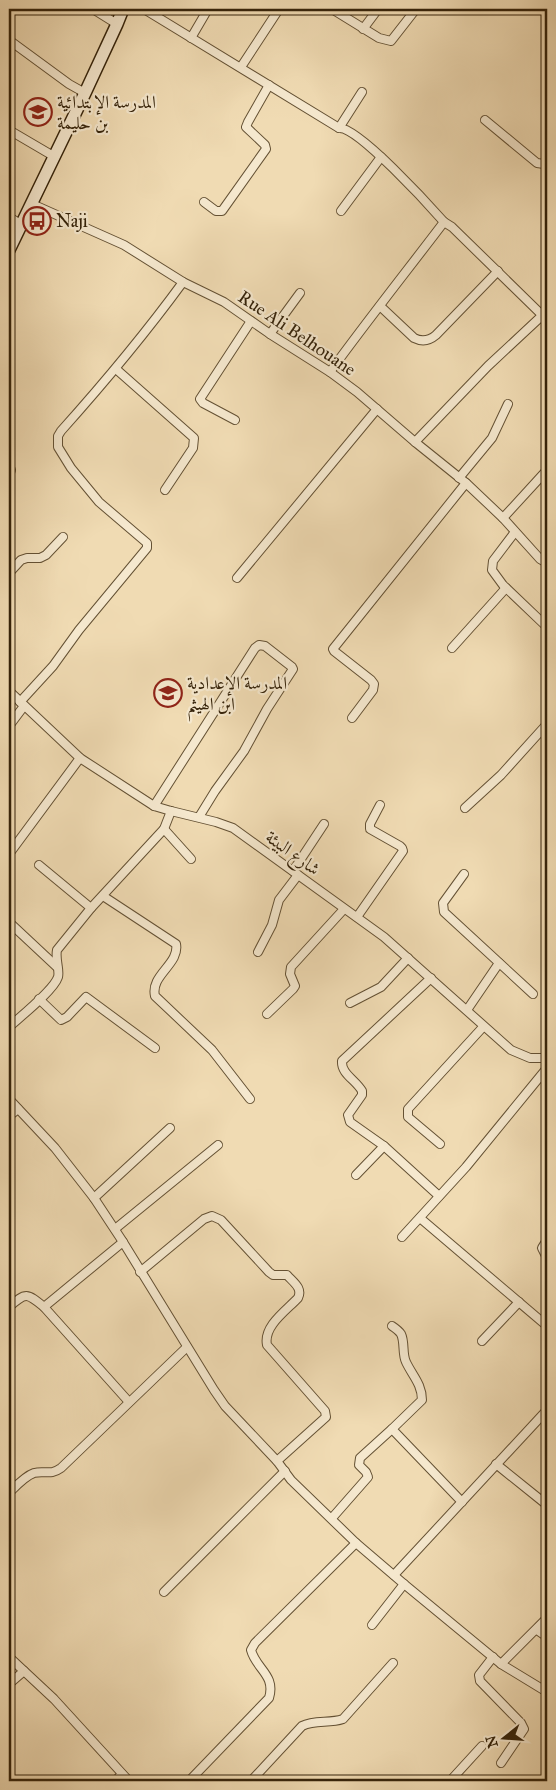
<svg xmlns="http://www.w3.org/2000/svg" width="556" height="1790" font-family="'IM FELL Great Primer',Amiri,serif">
<style>
.lines{fill:none;stroke-linecap:round;stroke-linejoin:round}
.street-casing{stroke:#645134;stroke-width:10}
.secondary-casing{stroke:#35230a;stroke-width:14}
.street{stroke:#f5e8ce;stroke-width:8}
.secondary{stroke:#f5e8ce;stroke-width:11}
.labels{text-anchor:middle;stroke-width:4.5;stroke-linejoin:round;paint-order:stroke}
.poi-label{font-size:18px;fill:#35230a;stroke:#f5e8ce;text-anchor:start}
.street-label{font-size:18px;fill:#35230a;stroke:#f5e8ce}
</style>
<rect width="100%" height="100%" fill="#f0dbb3"/>
<filter id="stains"><feTurbulence type="fractalNoise" baseFrequency=".004" numOctaves="4"/><feColorMatrix values="0 0 0 0 .2 0 0 0 0 .09 0 0 0 0 .02 0 0 0 .5 -.17"/></filter>
<radialGradient id="worn" r=".72"><stop offset=".6" stop-color="#630" stop-opacity="0"/><stop offset="1" stop-color="#630" stop-opacity=".3"/></radialGradient>
<g class="lines">
<defs>
<g id="street">
<polyline points="93,9 117,24"/>
<path d="M144,9L339,128C358,127 429,205 444,222"/>
<polyline points="332,9 379,38 391,41 416,9"/>
<polyline points="363,29 378,9"/>
<polyline points="191,38 208,9"/>
<polyline points="9,40 69,84 85,93"/>
<polyline points="241,67 279,9"/>
<polyline points="485,120 537,163 544,164 547,162"/>
<polyline points="339,128 362,92"/>
<polyline points="9,130 55,157"/>
<polyline points="204,202 216,211 222,211 266,149 265,145 246,127 248,122 269,85"/>
<polyline points="32,204 124,245 183,282 224,302 270,334 330,372 357,392 415,442 466,483 503,518 540,559 545,562 547,561"/>
<polyline points="341,211 381,157"/>
<polyline points="9,217 22,225"/>
<path d="M380,306L414,338C422,342 429,341 436,335L498,271"/>
<polyline points="270,334 300,293"/>
<polyline points="116,369 194,438 193,448 165,490"/>
<path d="M330,372C367,321 406,272 444,222L452,227L542,315"/>
<polyline points="235,420 203,403 200,399 251,321"/>
<polyline points="415,442 488,366 547,311"/>
<polyline points="9,466 11,470 9,476"/>
<polyline points="459,478 492,438 508,404"/>
<polyline points="503,518 547,470"/>
<polyline points="515,532 493,561 492,570 503,585 547,627"/>
<polyline points="9,573 21,560 27,558 40,558 46,555 63,537"/>
<polyline points="237,578 377,409"/>
<polyline points="452,648 506,588"/>
<polyline points="9,691 80,758 154,806 171,811 216,822 233,828 384,937 511,1050 530,1058 547,1058"/>
<path d="M20,702L53,666L79,630L147,548V543L99,502L71,468L58,447V436L61,431C104,383 145,334 183,282"/>
<polyline points="352,718 373,690 374,684 371,680 334,651 333,649 466,483"/>
<polyline points="9,726 24,706"/>
<polyline points="154,806 255,648 259,645 265,646 292,667 293,669 267,709 244,751 215,791 199,817"/>
<polyline points="465,808 501,775 547,724"/>
<polyline points="164,829 191,859"/>
<polyline points="9,854 80,758"/>
<polyline points="39,865 91,908"/>
<polyline points="293,871 324,824"/>
<polyline points="464,874 443,903 444,912 533,994"/>
<path d="M103,896L176,944C180,964 150,975 155,996L212,1050L250,1099"/>
<polyline points="357,917 403,851 402,848 400,846 370,829 370,824 380,805"/>
<polyline points="11,924 57,967"/>
<polyline points="258,952 272,925 279,900 298,875"/>
<path d="M431,978L342,1061C341,1074 356,1080 362,1091V1095L348,1115L350,1122L384,1146L439,1196"/>
<polyline points="39,999 61,1020 67,1017 86,997 155,1048"/>
<polyline points="350,1003 381,987 408,958"/>
<polyline points="467,1010 499,963"/>
<polyline points="267,1014 293,989 295,986 290,974 291,967 344,909"/>
<path d="M9,1027C20,1017 54,990 58,977C60,970 55,960 57,950L91,908L164,829L171,811"/>
<polyline points="9,1099 55,1148 94,1198 123,1242 214,1390 225,1406 277,1461 291,1480 356,1543 404,1584 501,1664 547,1692"/>
<polyline points="9,1116 18,1109"/>
<polyline points="440,1144 408,1117 408,1109 483,1027"/>
<polyline points="356,1175 384,1146"/>
<polyline points="94,1198 170,1128"/>
<polyline points="420,1218 547,1326"/>
<polyline points="115,1229 218,1145"/>
<polyline points="402,1237 466,1167 547,1068"/>
<polyline points="547,1240 542,1248 547,1258"/>
<path d="M140,1272L204,1219L212,1216L221,1220L269,1272L273,1275H287C293,1282 303,1288 298,1298C287,1310 263,1326 267,1345L325,1411L326,1417L277,1461"/>
<path d="M9,1307C26,1292 27,1293 44,1307L123,1242"/>
<polyline points="44,1307 129,1402"/>
<path d="M392,1326C395,1328 399,1331 401,1334C405,1342 402,1354 406,1362C412,1375 422,1384 422,1400L392,1429L462,1502"/>
<polyline points="482,1341 519,1302"/>
<polyline points="496,1464 547,1505"/>
<path d="M9,1493C16,1486 25,1476 34,1473C45,1470 50,1476 61,1468L187,1347"/>
<polyline points="332,1518 368,1477 366,1472 359,1465 360,1458 392,1429"/>
<polyline points="394,1575 547,1410"/>
<polyline points="164,1592 285,1471"/>
<polyline points="372,1625 404,1584"/>
<polyline points="537,1630 547,1637"/>
<polyline points="9,1657 24,1671 9,1684"/>
<polyline points="493,1657 479,1675 480,1681 521,1723 524,1729 501,1763"/>
<polyline points="501,1664 547,1618"/>
<polyline points="24,1671 54,1699 129,1781"/>
<polyline points="115,1781 122,1774"/>
<path d="M189,1781L269,1698C276,1675 256,1669 251,1650L255,1643L356,1543"/>
<path d="M251,1781L302,1726C315,1719 329,1724 343,1719L393,1663"/>
<polyline points="450,1781 482,1746"/>
</g>
<polyline id="secondary" points="9,250 85,93 117,24 123,9"/>
</defs>
<use href="#street" class="street-casing"/>
<use href="#secondary" class="secondary-casing"/>
<use href="#street" class="street"/>
<use href="#secondary" class="secondary"/>
</g>
<defs>
<symbol id="school-ring" viewBox="-11 -11 22 22"><circle r="9.5" fill="#f5e8ce" stroke="#8f2418" stroke-width="1.5"/><path d="M0-5L7-2L0 1L-7-2ZM-4 1L0 2.5L4 1V4Q0 6-4 4Z" fill="#8f2418"/></symbol>
<symbol id="bus-ring" viewBox="-11 -11 22 22"><circle r="9.5" fill="#f5e8ce" stroke="#8f2418" stroke-width="1.5"/><path d="M-5-6H5V4H4V6H2V4H-2V6H-4V4H-5ZM-3.5-4V0h7V-4ZM-3.5 1.2v1.5H-2V1.2ZM2 1.2v1.5H3.5V1.2Z" fill="#8f2418"/></symbol>
</defs>
<g fill-rule="evenodd">
<use href="#school-ring" x="22" y="96" width="32" height="32"/>
<use href="#bus-ring" x="21" y="205" width="32" height="32"/>
<use href="#school-ring" x="152" y="677" width="32" height="32"/>
</g>
<g class="labels">
<g class="poi-label">
<text x="57" y="108">المدرسة الإبتدائية<tspan x="57" dy="21">بن حليمة</tspan></text>
<text x="56" y="227">Naji</text>
<text x="187" y="689">المدرسة الإعدادية<tspan x="187" dy="21">ابن الهيثم</tspan></text>
</g>
<g class="street-label">
<text transform="translate(297 333) rotate(34)" y="6">Rue Ali Belhouane</text>
<text transform="translate(293 853) rotate(36)" y="6">شارع البيئة</text>
</g>
</g>
<rect width="556" height="1790" fill="none" stroke="#f0dbb3" stroke-width="30"/>
<rect x="10" y="10" width="536" height="1770" fill="none" stroke="#35230a" stroke-width="2.5"/>
<rect x="15" y="15" width="526" height="1760" fill="none" stroke="#35230a"/>
<g transform="translate(504 1738) rotate(253)" stroke="#f5e8ce" stroke-width="4" paint-order="stroke">
<path d="M0-4L9 19L0 12L-9 19Z" fill="#35230a"/>
<text y="-8" font-size="14" font-weight="bold" text-anchor="middle" fill="#35230a">N</text>
</g>
<rect width="100%" height="100%" filter="url(#stains)"/>
<rect width="100%" height="100%" fill="url(#worn)"/>
</svg>
